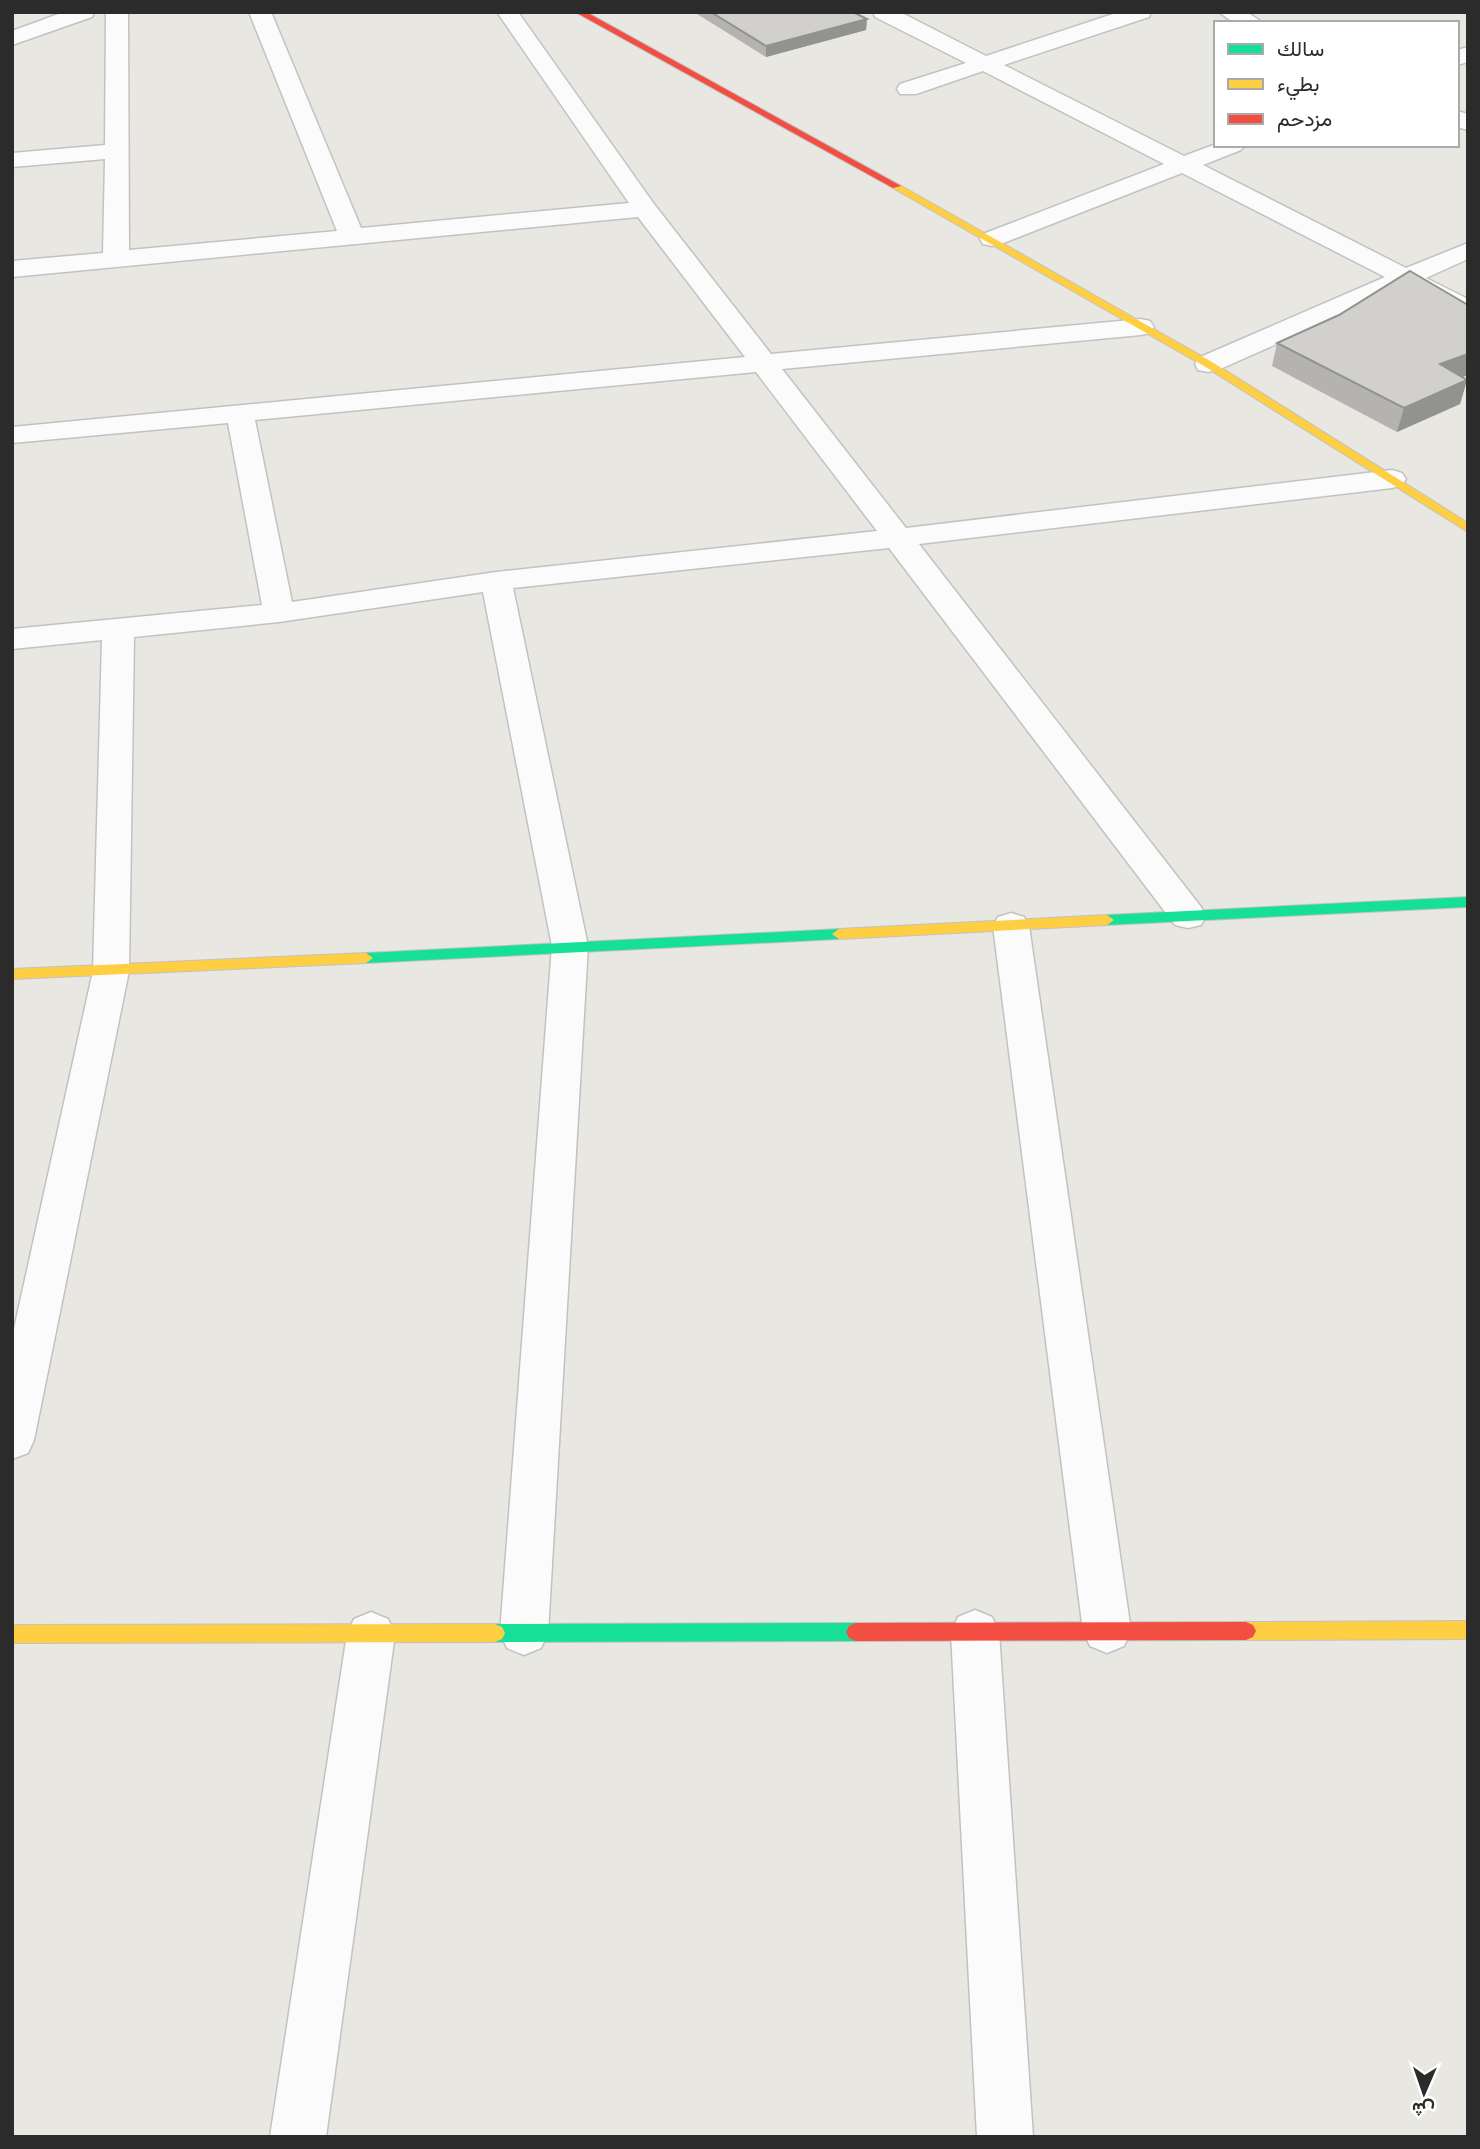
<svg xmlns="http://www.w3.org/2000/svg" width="1480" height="2149" font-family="'Space Grotesk',Vazirmatn,sans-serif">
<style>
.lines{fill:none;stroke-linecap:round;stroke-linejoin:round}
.street-casing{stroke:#c2c2c2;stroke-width:3}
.fast-casing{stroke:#c2c2c2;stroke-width:2}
.slow-casing{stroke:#c2c2c2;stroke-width:2}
.jam-casing{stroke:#c2c2c2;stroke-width:2}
.street{fill:#fcfbfb;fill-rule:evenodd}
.fast{fill:#16e098;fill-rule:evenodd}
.slow{fill:#ffcf43;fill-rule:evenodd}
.jam{fill:#f24e42;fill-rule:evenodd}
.wall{fill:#b4b3af}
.shaded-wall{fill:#92928f}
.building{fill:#d1d0cc;stroke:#92928f;stroke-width:2}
</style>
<rect width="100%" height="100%" fill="#e8e7e2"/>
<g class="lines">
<defs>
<g id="street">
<polygon points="64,12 94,12 92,17 12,45 12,31"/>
<path d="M106,12H128L129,250L337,231L249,12H271L361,228L629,203L497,12H518L654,204L771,354L1141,319L1150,321L1154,327L1150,333L1141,335L782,369L906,528L1392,470L1402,473L1406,479L1402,485L1392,488L919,544L1201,907L1206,916L1201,925L1188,928L1175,925L889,548L513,588L588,946L548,1633L541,1648L524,1655L507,1648L500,1633L552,946L483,592L279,622L134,637L129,971L34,1440L28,1453L12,1459V1338L93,971L102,640L12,649V629L262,605L228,423L12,443V427L745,357L638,217L12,277V261L103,253L105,159L12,167V153L105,145ZM756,372L877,531L496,572L292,602L255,420Z"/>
<polygon points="873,12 900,12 986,56 1119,12 1151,12 1149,17 1004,65 1184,156 1216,144 1245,145 1241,150 1203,165 1406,268 1468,243 1468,259 1426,278 1468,299 1468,317 1405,287 1218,370 1208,372 1198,370 1195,364 1198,358 1385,277 1182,173 1001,244 992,246 983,244 980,239 983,234 1164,164 983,71 916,94 900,94 897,89 900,84 966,63 875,17"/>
<polygon points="1219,12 1247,12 1263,23 1234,23"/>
<polygon points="1468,47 1468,62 1457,65 1457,50"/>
<polygon points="1457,111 1468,114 1468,130 1457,127"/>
<polygon points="1011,913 1024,917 1029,926 1131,1631 1124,1646 1107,1653 1090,1646 1083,1631 993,926 998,917"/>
<polygon points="975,1610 992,1617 999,1632 1033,2137 977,2137 951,1632 958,1617"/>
<polygon points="371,1612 388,1619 395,1634 326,2137 270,2137 347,1634 354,1619"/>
</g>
<g id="fast">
<polygon points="1468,897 1468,907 1107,925 1100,920 1107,915"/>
<polygon points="839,929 846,934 839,939 366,963 359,958 366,953"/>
<polygon points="856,1623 863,1626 866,1632 863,1638 856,1641 495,1642 488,1639 485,1633 488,1627 495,1624"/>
</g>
<g id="slow">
<polygon points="896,183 1212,362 1468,523 1468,532 1204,366 893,188 891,186"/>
<polygon points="1107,915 1114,920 1107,925 839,939 832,934 839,929"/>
<polygon points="366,953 373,958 366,963 12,979 12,969"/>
<polygon points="1468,1621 1468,1639 1246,1640 1239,1637 1236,1631 1239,1625 1246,1622"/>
<polygon points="495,1624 502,1627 505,1633 502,1639 495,1642 12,1643 12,1625"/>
</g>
<g id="jam">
<polygon points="575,12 586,12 901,186 893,188"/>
<polygon points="1246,1622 1253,1625 1256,1631 1253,1637 1246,1640 856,1641 849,1638 846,1632 849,1626 856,1623"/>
</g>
</defs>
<use href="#street" class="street-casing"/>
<use href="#fast" class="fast-casing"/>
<use href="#slow" class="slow-casing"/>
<use href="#jam" class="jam-casing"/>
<use href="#street" class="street"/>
<use href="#fast" class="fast"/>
<use href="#slow" class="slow"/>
<use href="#jam" class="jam"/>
</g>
<g class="wall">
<polygon points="694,12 853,12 867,19 866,30 766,57"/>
<polygon points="1277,343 1468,375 1462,377 1467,380 1460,404 1397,432 1272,366"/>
</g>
<g class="shaded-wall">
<polygon points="867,19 866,30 766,57 766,46"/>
<polygon points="1468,354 1468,375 1433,388 1440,364"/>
<polygon points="1467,380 1460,404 1397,432 1404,408"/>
</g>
<g class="building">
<polygon points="711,12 853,12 867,19 766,46"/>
<polygon points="1410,271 1468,305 1468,354 1440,364 1467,380 1404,408 1277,343 1339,315"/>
</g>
<rect width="1480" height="2149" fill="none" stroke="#2b2b2b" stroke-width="28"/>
<rect x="1214" y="21" width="245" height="126" fill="#ffffff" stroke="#aaaaaa" stroke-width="2"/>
<rect x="1228" y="44" width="35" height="10" fill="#16e098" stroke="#aaaaaa" stroke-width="2"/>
<text x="1277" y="56" font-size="21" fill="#2b2b2b">سالك</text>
<rect x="1228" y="79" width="35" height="10" fill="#ffcf43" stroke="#aaaaaa" stroke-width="2"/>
<text x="1277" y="91" font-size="21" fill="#2b2b2b">بطيء</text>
<rect x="1228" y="114" width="35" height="10" fill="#f24e42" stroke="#aaaaaa" stroke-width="2"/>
<text x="1277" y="126" font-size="21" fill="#2b2b2b">مزدحم</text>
<g transform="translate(1424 2093) rotate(182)" stroke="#ffffff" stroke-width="5" paint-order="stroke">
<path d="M0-5L12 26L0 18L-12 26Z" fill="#2b2b2b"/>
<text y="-10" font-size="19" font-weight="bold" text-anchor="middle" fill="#2b2b2b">ش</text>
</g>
</svg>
